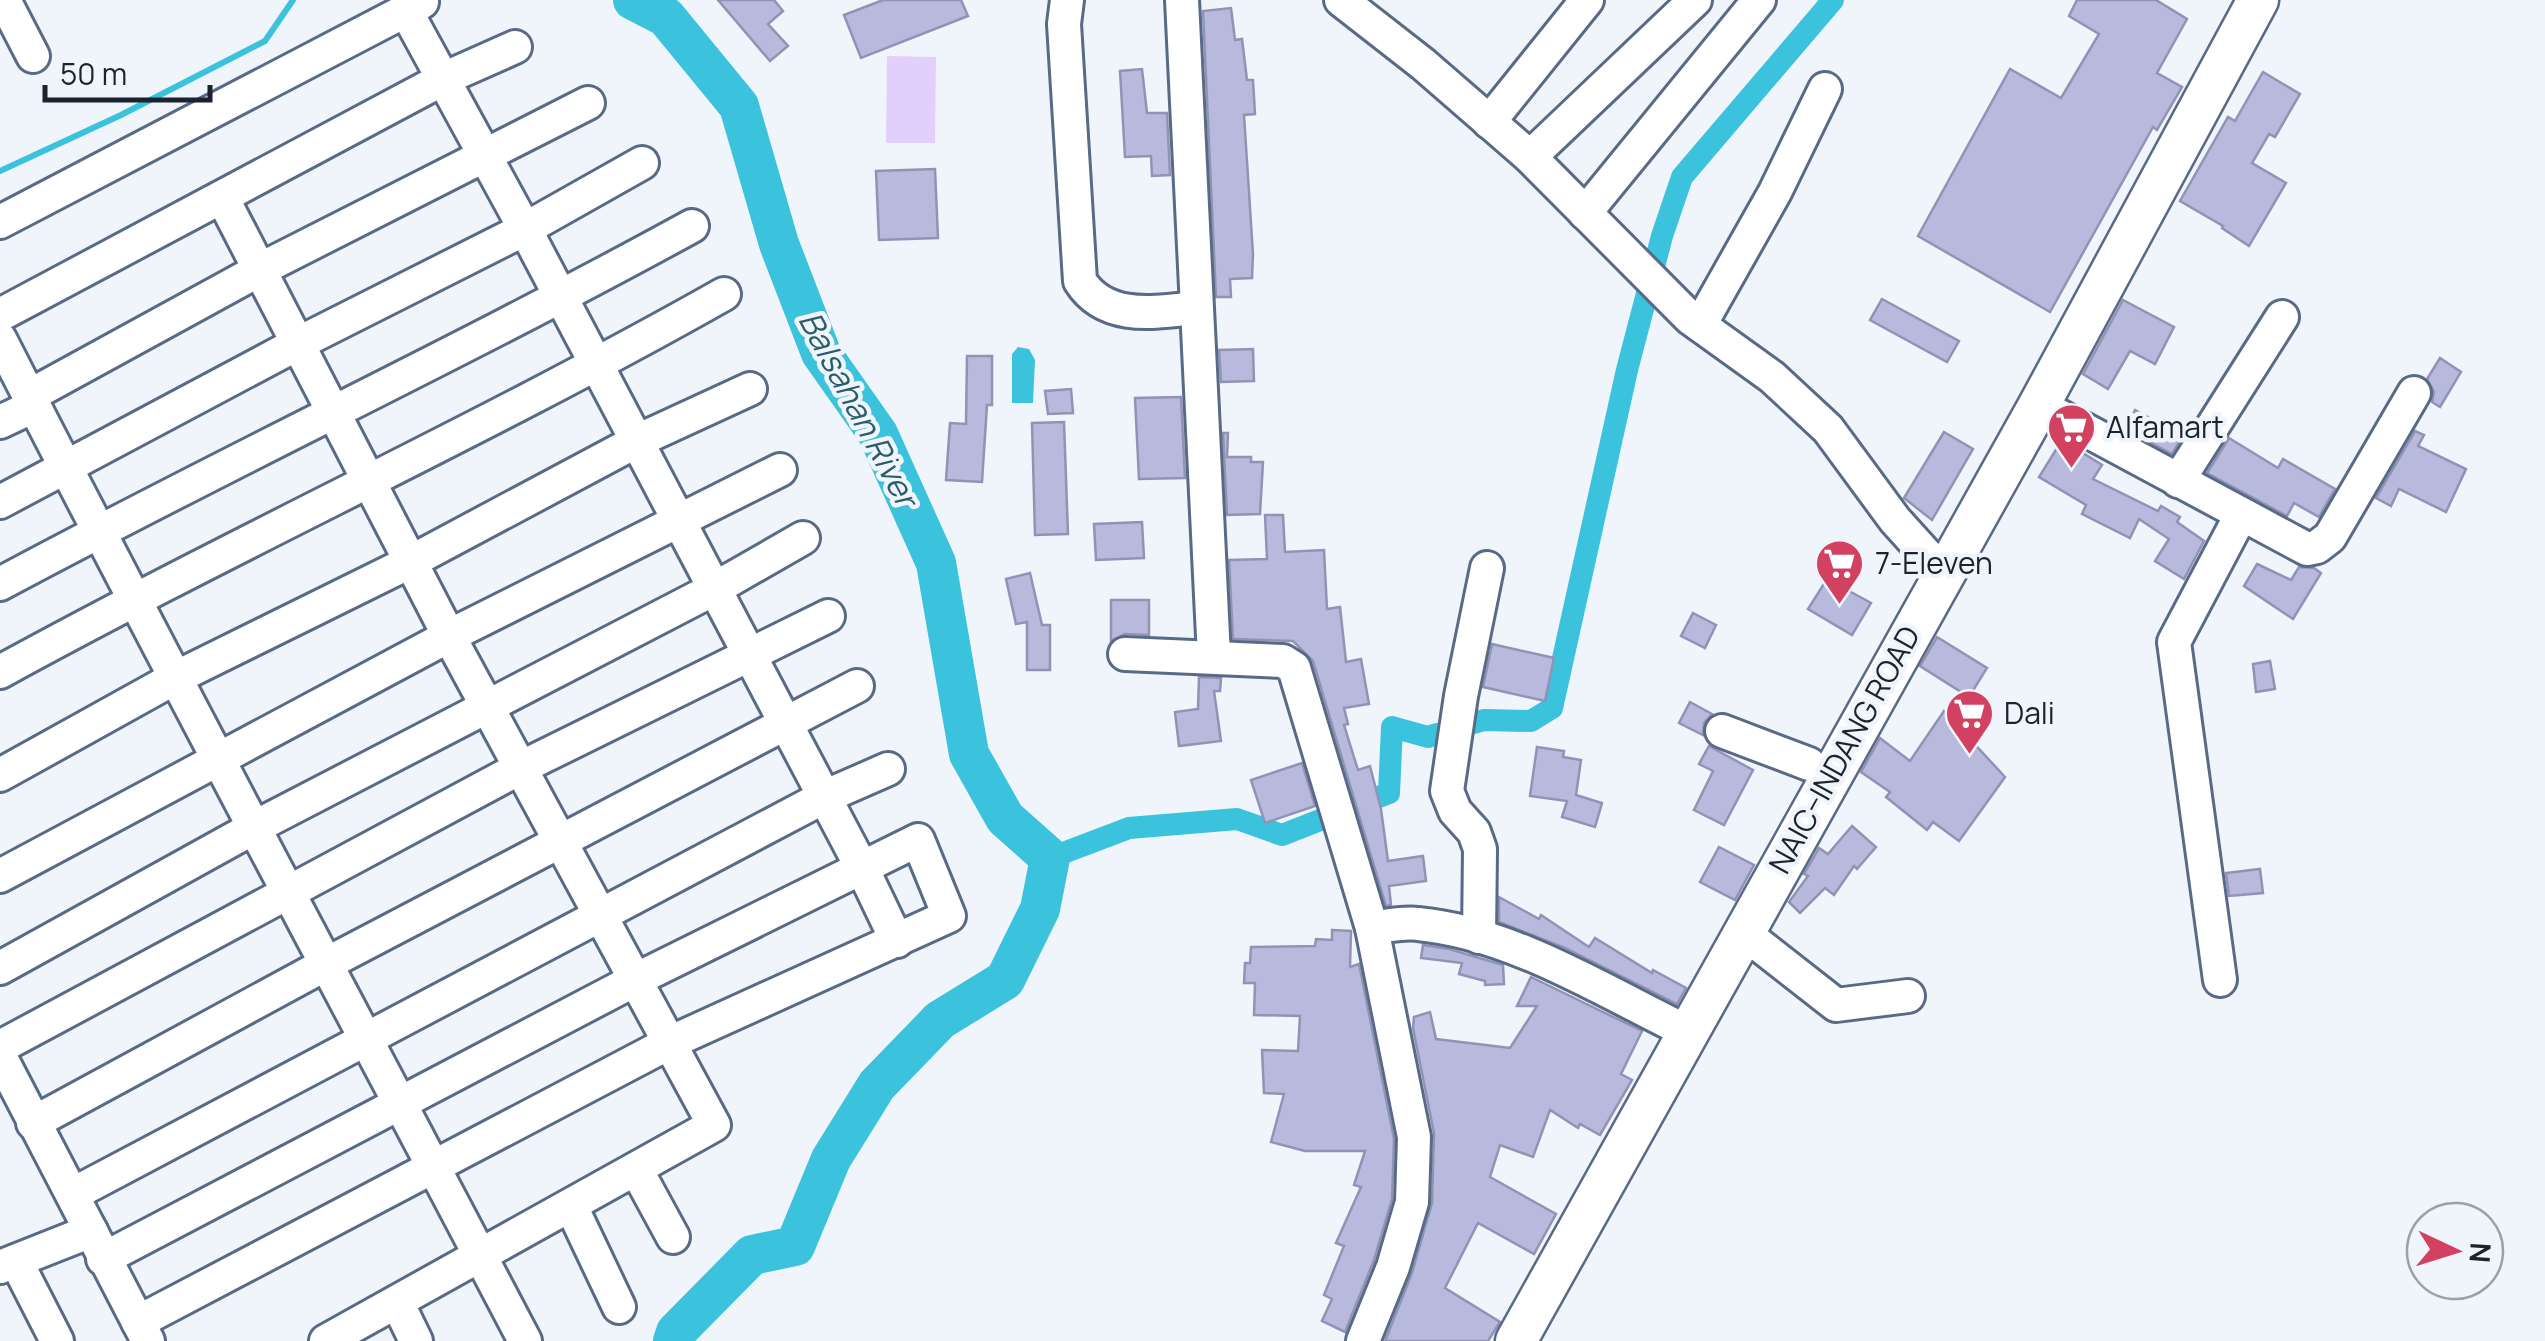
<svg xmlns="http://www.w3.org/2000/svg" width="2545" height="1341" font-family="Manrope,sans-serif">
<style>
.green{fill:#e2cffb}
.water{fill:#3bc2dc}
.lines{fill:none;stroke-linecap:round;stroke-linejoin:round}
.stream{stroke:#3bc2dc;stroke-width:6}
.canal{stroke:#3bc2dc;stroke-width:22}
.river{stroke:#3bc2dc;stroke-width:40}
.building{fill:#b8badd;stroke:#9193b4;stroke-width:2.5}
.minor-casing{stroke:#586a86;stroke-width:38}
.major-casing{stroke:#586a86;stroke-width:45}
.minor{stroke:#fff;stroke-width:32}
.major{stroke:#fff;stroke-width:40}
.labels{text-anchor:middle;stroke-width:9;stroke-linejoin:round;paint-order:stroke}
.poi-label{font-size:30px;fill:#1b232e;stroke:#f0f4fb;text-anchor:start}
.street-label{font-size:30px;fill:#1b232e;stroke:#f0f4fb}
.water-label{font-size:32px;font-style:italic;fill:#285d69;stroke:#f0f4fb}
</style>
<rect width="100%" height="100%" fill="#f0f4fb"/>
<polygon class="green" points="887,56 936,57 935,143 886,143"/>
<polygon class="water" points="1018,347 1029,349 1035,360 1033,403 1012,403 1012,354"/>
<g class="lines">
<polyline class="stream" points="0,171 121,115 265,41 293,0"/>
<g class="canal">
<polyline points="1474,723 1484,720 1531,721 1552,708 1627,370 1662,236 1682,177 1833,0"/>
<polyline points="1050,858 1129,828 1237,819 1282,835 1389,793 1392,727 1428,737 1437,734"/>
</g>
<polyline class="river" points="633,0 666,17 739,106 779,244 821,353 878,434 936,563 969,754 1005,818 1050,858 1040,909 1005,980 940,1020 877,1085 831,1159 795,1246 752,1255 676,1332 673,1341"/>
</g>
<g class="building">
<polygon points="718,0 774,0 783,11 768,24 788,46 770,61"/>
<polygon points="883,0 961,0 968,16 861,58 844,15"/>
<polygon points="2077,0 2156,0 2187,19 2157,73 2182,87 2157,130 2153,127 2050,312 1918,236 2010,69 2061,98 2099,34 2069,16"/>
<polygon points="1231,8 1235,40 1242,39 1247,80 1253,80 1255,114 1244,115 1253,254 1252,278 1230,279 1231,297 1216,297 1203,11"/>
<polygon points="1142,69 1147,113 1167,113 1170,175 1152,176 1151,156 1125,157 1120,71"/>
<polygon points="2263,72 2300,94 2275,137 2269,134 2252,163 2286,183 2249,246 2222,228 2223,226 2180,201 2228,117 2235,121"/>
<polygon points="935,169 938,238 879,240 876,171"/>
<polygon points="1882,299 1959,341 1947,362 1870,320"/>
<polygon points="2123,300 2174,327 2155,364 2130,351 2108,389 2083,374"/>
<polygon points="1253,349 1254,381 1221,382 1219,350"/>
<polygon points="967,356 992,356 992,405 987,405 982,482 946,480 950,423 966,424"/>
<polygon points="2440,358 2461,372 2440,407 2432,402 2434,392 2427,379"/>
<polygon points="1071,389 1073,413 1048,414 1045,391"/>
<polygon points="1181,397 1185,478 1139,479 1135,398"/>
<polygon points="2135,410 2183,436 2172,454 2126,429"/>
<polygon points="1064,422 1068,534 1035,535 1032,423"/>
<polygon points="2415,431 2424,435 2418,446 2466,469 2446,512 2399,489 2391,506 2376,498"/>
<polygon points="1944,432 1973,449 1932,520 1904,498"/>
<polygon points="1223,433 1228,433 1227,457 1251,457 1251,462 1263,462 1260,514 1227,515"/>
<polygon points="2229,438 2278,468 2283,459 2335,489 2319,517 2294,503 2287,516 2207,473"/>
<polygon points="2062,440 2102,465 2093,479 2158,511 2161,506 2180,517 2177,522 2204,541 2184,579 2155,561 2169,539 2139,519 2130,538 2082,514 2086,505 2039,477"/>
<polygon points="1265,515 1283,515 1285,552 1324,550 1327,609 1340,607 1346,662 1361,659 1369,704 1344,708 1348,724 1344,725 1358,770 1370,766 1381,809 1388,861 1423,856 1426,881 1389,886 1391,905 1386,906 1313,661 1293,641 1233,639 1229,560 1267,559"/>
<polygon points="1142,522 1144,558 1096,560 1094,524"/>
<polygon points="2257,564 2291,580 2299,567 2314,568 2321,573 2293,619 2244,586"/>
<polygon points="1030,573 1042,625 1050,625 1050,670 1027,670 1027,622 1016,624 1006,579"/>
<polygon points="1827,579 1871,603 1852,635 1808,609"/>
<polygon points="1111,600 1149,600 1149,635 1125,634 1111,641"/>
<polygon points="1693,613 1716,625 1705,648 1681,636"/>
<polygon points="1937,637 1987,668 1969,697 1920,666"/>
<polygon points="1492,644 1554,658 1545,701 1483,687"/>
<polygon points="2270,661 2275,689 2256,692 2253,664"/>
<polygon points="1199,677 1221,678 1220,691 1214,691 1221,741 1179,746 1175,712 1198,709"/>
<polygon points="1690,702 1712,714 1704,723 1703,735 1679,723"/>
<polygon points="1944,711 2005,777 1959,841 1933,822 1927,830 1886,797 1890,792 1861,772 1880,738 1910,761"/>
<polygon points="1709,746 1753,770 1724,825 1694,810 1713,771 1699,764"/>
<polygon points="1537,747 1564,751 1563,757 1581,760 1576,795 1602,803 1595,827 1562,817 1567,801 1530,796"/>
<polygon points="1302,763 1315,806 1265,823 1251,780"/>
<polygon points="1852,826 1876,847 1857,869 1854,866 1834,895 1825,888 1800,913 1789,902 1808,876 1804,874 1819,848 1828,854"/>
<polygon points="1719,847 1754,865 1735,900 1700,882"/>
<polygon points="2260,869 2263,893 2229,896 2226,873"/>
<polygon points="1499,897 1539,919 1541,915 1589,947 1595,938 1652,973 1653,970 1686,988 1677,1004 1565,948 1499,922"/>
<polygon points="1332,930 1351,931 1350,967 1359,964 1394,1139 1392,1199 1374,1260 1345,1332 1322,1321 1332,1299 1324,1295 1344,1246 1336,1243 1361,1187 1354,1185 1365,1151 1305,1151 1271,1142 1284,1094 1264,1093 1262,1050 1298,1051 1300,1016 1254,1015 1255,983 1244,983 1245,963 1250,963 1251,947 1315,946 1316,939 1332,940"/>
<polygon points="1423,945 1449,949 1503,965 1504,984 1485,985 1485,981 1459,974 1462,963 1421,958"/>
<polygon points="1531,977 1642,1031 1621,1074 1632,1080 1600,1135 1580,1124 1578,1128 1550,1110 1533,1157 1500,1145 1490,1177 1556,1214 1534,1254 1478,1223 1445,1288 1500,1322 1488,1341 1385,1341 1412,1273 1432,1203 1434,1133 1413,1028 1414,1017 1430,1012 1436,1039 1510,1048 1537,1006 1517,1006"/>
</g>
<g class="lines">
<defs>
<g id="minor">
<polyline points="4,0 33,56"/>
<path d="M1067,0L1064,24L1080,281C1106,322 1156,312 1196,308"/>
<polyline points="1182,0 1214,657"/>
<polyline points="1341,0 1423,64 1530,157 1690,318 1772,377 1828,429 1895,520 1943,573"/>
<polyline points="406,11 525,229 863,870 897,941"/>
<polyline points="1489,122 1587,0"/>
<polyline points="1530,157 1695,0"/>
<polyline points="223,199 449,636 714,1125 326,1341"/>
<polyline points="1585,213 1759,0"/>
<polyline points="0,222 422,2"/>
<polyline points="0,315 443,79 515,47"/>
<polyline points="1700,325 1775,192 1825,89"/>
<path d="M0,339C171,675 350,1007 525,1341"/>
<polyline points="29,396 261,269 588,103"/>
<polyline points="2039,405 2307,549 2317,547 2330,537 2414,393"/>
<polyline points="0,422 34,406"/>
<polyline points="2178,481 2282,317"/>
<polyline points="0,502 297,344 525,229 642,163"/>
<path d="M0,584C229,461 464,351 692,226"/>
<polyline points="1125,654 1283,661 1294,668 1372,928 1414,1137 1412,1202 1393,1267 1363,1341"/>
<path d="M0,672C239,541 487,428 724,294"/>
<polyline points="1722,731 1809,764"/>
<polyline points="0,775 173,679 412,561 637,441 750,389"/>
<polyline points="0,876 449,636 780,470"/>
<path d="M1372,928C1386,926 1403,922 1418,924C1513,933 1603,991 1688,1032"/>
<polyline points="1744,933 1836,1005 1908,996"/>
<polyline points="1479,937 1480,849 1474,832 1455,811 1447,791 1461,696 1487,568"/>
<polyline points="0,968 255,827 714,589 803,538"/>
<polyline points="2220,980 2174,642 2241,515"/>
<polyline points="0,1047 520,768 828,616"/>
<polyline points="0,1056 148,1341"/>
<polyline points="33,1123 328,963 857,686"/>
<polyline points="636,1169 673,1237"/>
<polyline points="73,1194 824,797 888,769"/>
<polyline points="571,1206 619,1307"/>
<polyline points="103,1259 635,980 918,840 949,916 669,1043 138,1322"/>
<polyline points="16,1261 57,1341"/>
<polyline points="0,1267 91,1231"/>
<polyline points="397,1302 416,1341"/>
</g>
<polyline id="major" points="1516,1341 2039,405 2258,0"/>
</defs>
<use href="#minor" class="minor-casing"/>
<use href="#major" class="major-casing"/>
<use href="#minor" class="minor"/>
<use href="#major" class="major"/>
</g>
<defs>
<symbol id="supermarket-pin" viewBox="-11 -11 22 30"><path d="M0 17L-7.5 6A9.5 9.5 0 1 1 7.5 6Z" fill="#d24260" stroke="#f0f4fb"/><path d="M-6-5.5h2.5l.6 2H6L4.5 2H-2.5L-4.4-4H-6ZM-1.5 3.2a1.3 1.3 0 1 0 .1 0ZM3 3.2a1.3 1.3 0 1 0 .1 0Z" fill="#fff"/></symbol>
</defs>
<g fill-rule="evenodd">
<use href="#supermarket-pin" x="2044" y="400" width="55" height="75"/>
<use href="#supermarket-pin" x="1812" y="536" width="55" height="75"/>
<use href="#supermarket-pin" x="1942" y="686" width="55" height="75"/>
</g>
<g class="labels">
<g class="poi-label">
<text x="2106" y="438">Alfamart</text>
<text x="1875" y="574">7-Eleven</text>
<text x="2004" y="724">Dali</text>
</g>
<g class="street-label">
<text transform="translate(1845 750) rotate(-61)" y="10">NAIC–INDANG ROAD</text>
</g>
<g class="water-label">
<text transform="translate(858 409) rotate(62)" y="11">Balsahan River</text>
</g>
</g>
<g transform="translate(2455 1251) rotate(94)"><circle r="48" fill="#f0f4fb" stroke="#9ba0a9" stroke-width="2.5"/>
<path d="M0-8L18 38L0 25L-18 38Z" fill="#d24260"/>
<text y="-15" font-size="28" font-weight="bold" text-anchor="middle" fill="#1b232e">N</text>
</g>
<path d="M45 85v15h165v-15" fill="none" stroke="#1b232e" stroke-width="5"/>
<text x="60" y="85" font-size="30" fill="#1b232e" stroke="#f0f4fb" stroke-width="8" paint-order="stroke">50 m</text>
</svg>
